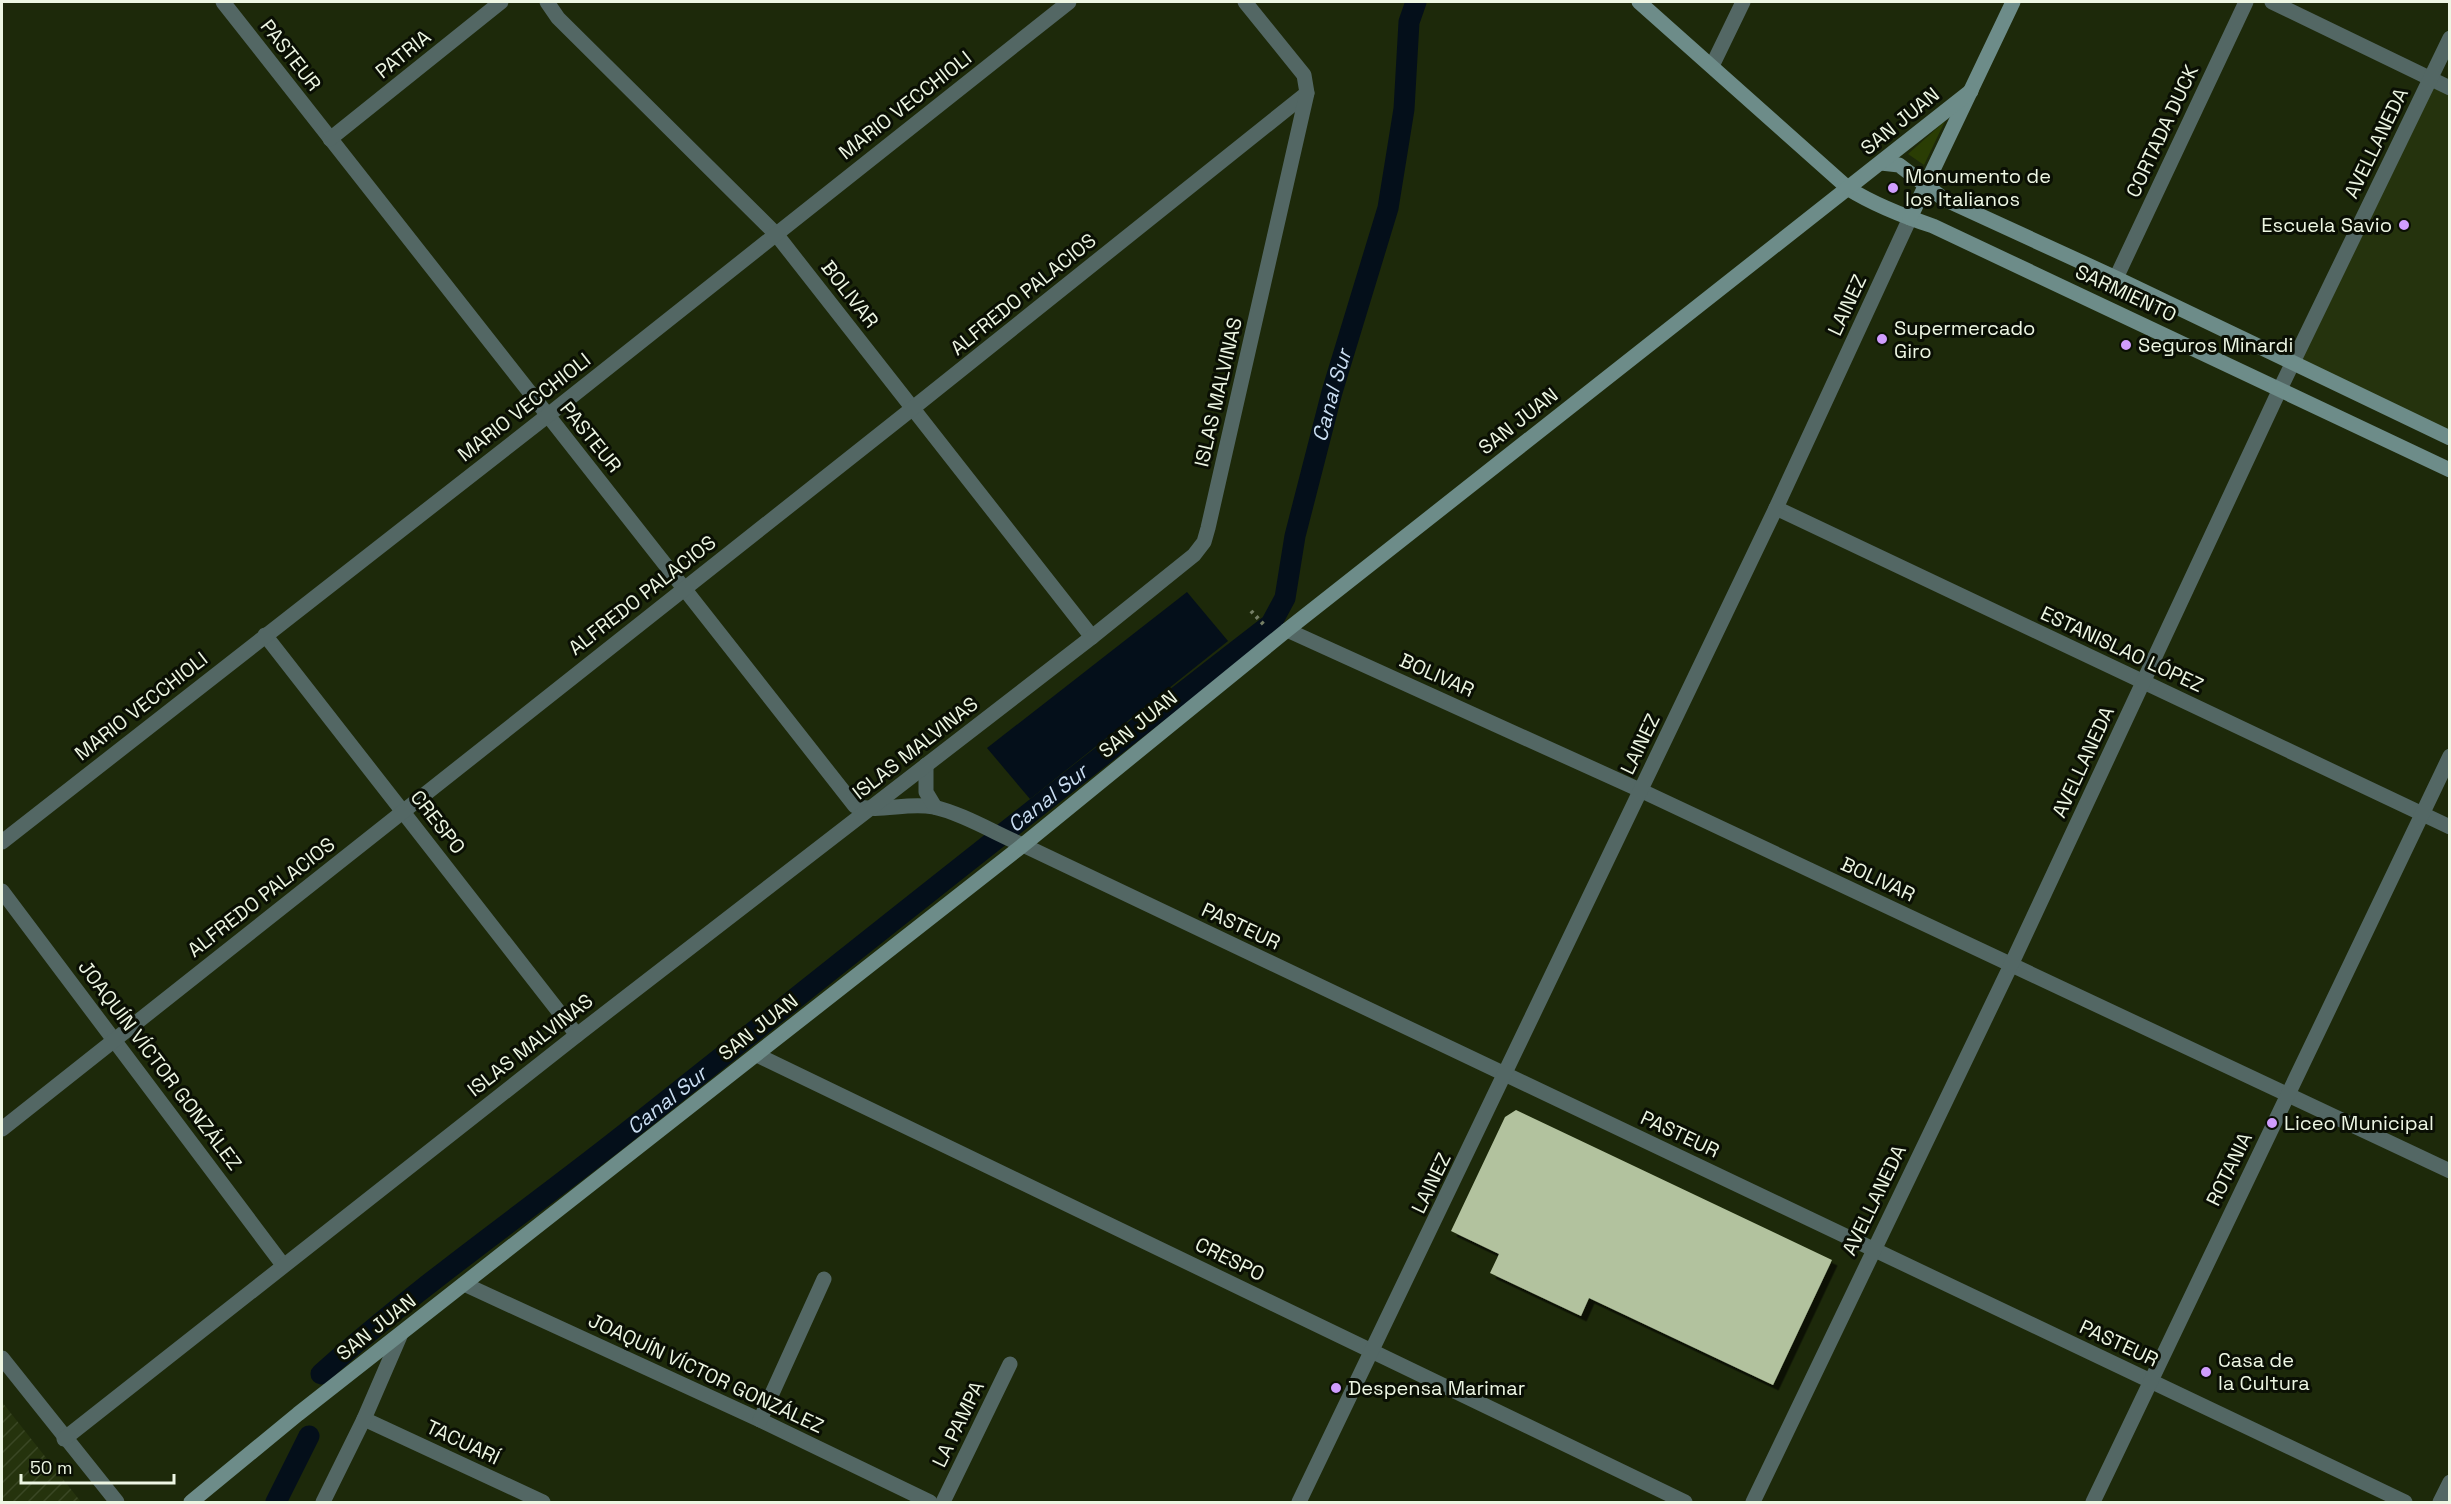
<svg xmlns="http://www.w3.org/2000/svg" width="2451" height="1504" font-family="'Space Grotesk',sans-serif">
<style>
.built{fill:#25330d}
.industrial{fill:url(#industrial-furrows)}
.green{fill:#2a3d04}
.water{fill:#040f1a}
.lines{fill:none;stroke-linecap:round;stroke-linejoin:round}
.canal{stroke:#040f1a;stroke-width:21}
.building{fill:#b2c29e;filter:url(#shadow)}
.path{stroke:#757f65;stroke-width:4;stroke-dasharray:3 4.5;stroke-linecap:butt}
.street{stroke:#536764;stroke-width:15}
.secondary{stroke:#6d8c89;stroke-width:15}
.poi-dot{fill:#d09dfe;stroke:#0a0f04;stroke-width:2}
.labels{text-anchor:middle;stroke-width:6;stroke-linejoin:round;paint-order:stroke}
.street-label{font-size:20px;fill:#edf6e3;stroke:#0a0f04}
.poi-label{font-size:20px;fill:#edf6e3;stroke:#0a0f04;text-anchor:start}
.water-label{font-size:21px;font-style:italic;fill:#cadef2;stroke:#0a0f04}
</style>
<defs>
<pattern id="industrial-furrows" width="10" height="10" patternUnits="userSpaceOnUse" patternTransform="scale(1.5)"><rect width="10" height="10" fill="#25330d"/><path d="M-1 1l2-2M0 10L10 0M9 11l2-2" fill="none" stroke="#3a4724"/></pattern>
<filter id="shadow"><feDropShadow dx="5.5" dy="5.5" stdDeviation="0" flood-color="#0009"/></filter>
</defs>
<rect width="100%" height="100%" fill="#1d290a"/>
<polygon class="built" points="2430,78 2449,88 2449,438 2293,363"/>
<polygon class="industrial" points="2,1402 81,1502 2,1502"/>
<polygon class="green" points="1945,121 1924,165 1908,154"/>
<polygon class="water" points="1187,592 1228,641 1030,799 987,748"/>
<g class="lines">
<g class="canal">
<path id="s1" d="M321,1374C418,1286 528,1211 631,1129C844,960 1056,790 1271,624L1285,598L1295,536L1332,392L1388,208L1404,109L1409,22L1416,2"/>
<polyline points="276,1502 309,1436"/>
</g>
</g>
<polygon class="building" points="1516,1110 1832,1260 1773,1385 1589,1298 1581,1316 1490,1273 1499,1254 1451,1231 1505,1117"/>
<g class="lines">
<polyline class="path" points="1251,611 1266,627"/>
<g class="street">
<path d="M223,2L855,806C880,813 907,802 933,807C959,812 997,834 1023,845L2405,1502"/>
<polyline points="547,2 558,18 776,234 1092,637"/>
<polyline points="2272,2 2450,88"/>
<polyline points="1712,66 1743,2"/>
<polyline points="330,139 501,2"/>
<polyline points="2116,278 2246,2"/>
<polyline points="1776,508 2450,827"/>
<polyline points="1287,630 1642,791 2450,1171"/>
<polyline points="265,635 577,1035"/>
<polyline points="926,765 926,792 935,807"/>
<polyline points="2,842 547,416 1069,2"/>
<polyline points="2,891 283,1265"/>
<polyline points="757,1055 1685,1502"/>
<polyline points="2,1129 913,408 1307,93"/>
<polyline points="464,1284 760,1420 930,1502"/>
<polyline points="2,1358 117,1502"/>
<polyline points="364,1419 543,1502"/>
<polyline points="760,1420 824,1279"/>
<polyline points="64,1439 577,1035 1092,637 1194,555 1204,542 1208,528 1307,93 1304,75 1245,2"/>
<polyline points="323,1502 364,1419 400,1336"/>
<polyline points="943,1502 1010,1364"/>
<polyline points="1299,1502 1776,508 1910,218"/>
<polyline points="1753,1502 2011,965 2280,389 2450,38"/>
<polyline points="2093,1502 2450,756"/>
<polyline points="2440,1502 2450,1482"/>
</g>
<g class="secondary">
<path d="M1639,2L1849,189C1875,205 1903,216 1933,226L2450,470"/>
<polyline points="1881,163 1899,165 1944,199 2116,278 2450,438"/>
<polyline points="1910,218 2013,2"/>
<polyline points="191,1502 298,1414 1023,845 1287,630 1971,91"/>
</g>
</g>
<g class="poi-dot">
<circle cx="1893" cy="188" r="6"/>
<circle cx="2404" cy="225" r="6"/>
<circle cx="1882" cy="339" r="6"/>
<circle cx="2126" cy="345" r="6"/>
<circle cx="2272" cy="1123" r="6"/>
<circle cx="2206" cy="1372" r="6"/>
<circle cx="1336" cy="1388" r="6"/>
</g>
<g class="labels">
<g class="street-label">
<text transform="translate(403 54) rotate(-39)" y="7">PATRIA</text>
<text transform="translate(291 55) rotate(52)" y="7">PASTEUR</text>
<text transform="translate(905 105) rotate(-38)" y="7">MARIO VECCHIOLI</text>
<text transform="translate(1900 121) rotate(-39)" y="7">SAN JUAN</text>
<text transform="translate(2162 131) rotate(-65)" y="7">CORTADA DUCK</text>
<text transform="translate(2376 143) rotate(-64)" y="7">AVELLANEDA</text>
<text transform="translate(2126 293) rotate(25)" y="7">SARMIENTO</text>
<text transform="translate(850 294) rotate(52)" y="7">BOLIVAR</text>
<text transform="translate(1023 294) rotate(-39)" y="7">ALFREDO PALACIOS</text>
<text transform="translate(1847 305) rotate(-65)" y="7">LAINEZ</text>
<text transform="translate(1218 392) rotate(-77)" y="7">ISLAS MALVINAS</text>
<text transform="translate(524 407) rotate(-38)" y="7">MARIO VECCHIOLI</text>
<text transform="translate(1518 421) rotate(-38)" y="7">SAN JUAN</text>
<text transform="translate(591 437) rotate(51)" y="7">PASTEUR</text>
<text transform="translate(642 595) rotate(-38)" y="7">ALFREDO PALACIOS</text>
<text transform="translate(2122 649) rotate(25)" y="7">ESTANISLAO LÓPEZ</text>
<text transform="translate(1437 675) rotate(24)" y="7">BOLIVAR</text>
<text transform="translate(141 706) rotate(-38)" y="7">MARIO VECCHIOLI</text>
<text transform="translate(1138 724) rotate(-39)" y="7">SAN JUAN</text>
<text transform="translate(1640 744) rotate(-64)" y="7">LAINEZ</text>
<text transform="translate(915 748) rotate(-38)" y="7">ISLAS MALVINAS</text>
<text transform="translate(2083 762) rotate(-65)" y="7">AVELLANEDA</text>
<text transform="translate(438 822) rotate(52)" y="7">CRESPO</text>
<text transform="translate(1878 879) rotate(25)" y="7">BOLIVAR</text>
<text transform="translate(261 897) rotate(-38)" y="7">ALFREDO PALACIOS</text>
<text transform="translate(1241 926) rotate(25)" y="7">PASTEUR</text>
<text transform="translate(758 1027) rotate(-38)" y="7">SAN JUAN</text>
<text transform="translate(530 1045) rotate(-38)" y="7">ISLAS MALVINAS</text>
<text transform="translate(160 1065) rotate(53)" y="7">JOAQUÍN VÍCTOR GONZÁLEZ</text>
<text transform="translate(1680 1134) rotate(25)" y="7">PASTEUR</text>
<text transform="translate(2229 1169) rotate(-64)" y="7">ROTANIA</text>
<text transform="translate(1431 1183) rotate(-64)" y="7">LAINEZ</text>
<text transform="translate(1874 1200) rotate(-64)" y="7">AVELLANEDA</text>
<text transform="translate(1230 1259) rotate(26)" y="7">CRESPO</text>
<text transform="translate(376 1327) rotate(-38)" y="7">SAN JUAN</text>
<text transform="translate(2119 1343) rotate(25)" y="7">PASTEUR</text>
<text transform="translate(706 1373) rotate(25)" y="7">JOAQUÍN VÍCTOR GONZÁLEZ</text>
<text transform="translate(958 1424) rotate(-64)" y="7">LA PAMPA</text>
<text transform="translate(463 1442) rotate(25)" y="7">TACUARÍ</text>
</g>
<g class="poi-label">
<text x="1905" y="183">Monumento de<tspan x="1905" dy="23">los Italianos</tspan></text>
<text x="2392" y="232" text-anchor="end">Escuela Savio</text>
<text x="1894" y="335">Supermercado<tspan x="1894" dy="23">Giro</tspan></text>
<text x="2138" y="352">Seguros Minardi</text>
<text x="2284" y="1130">Liceo Municipal</text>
<text x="2218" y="1367">Casa de<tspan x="2218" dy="23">la Cultura</tspan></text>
<text x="1348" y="1395">Despensa Marimar</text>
</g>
<g class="water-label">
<text dy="7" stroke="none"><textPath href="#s1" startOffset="1448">Canal Sur</textPath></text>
<text dy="7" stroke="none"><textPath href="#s1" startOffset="927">Canal Sur</textPath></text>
<text dy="7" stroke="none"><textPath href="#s1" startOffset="441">Canal Sur</textPath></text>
</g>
</g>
<rect width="2451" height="1504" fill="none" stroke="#edf6e3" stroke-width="6"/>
<path d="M21 1474v9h153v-9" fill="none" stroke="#edf6e3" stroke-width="3"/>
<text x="30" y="1474" font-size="18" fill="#edf6e3" stroke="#0a0f04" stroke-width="4.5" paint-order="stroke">50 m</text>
</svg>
